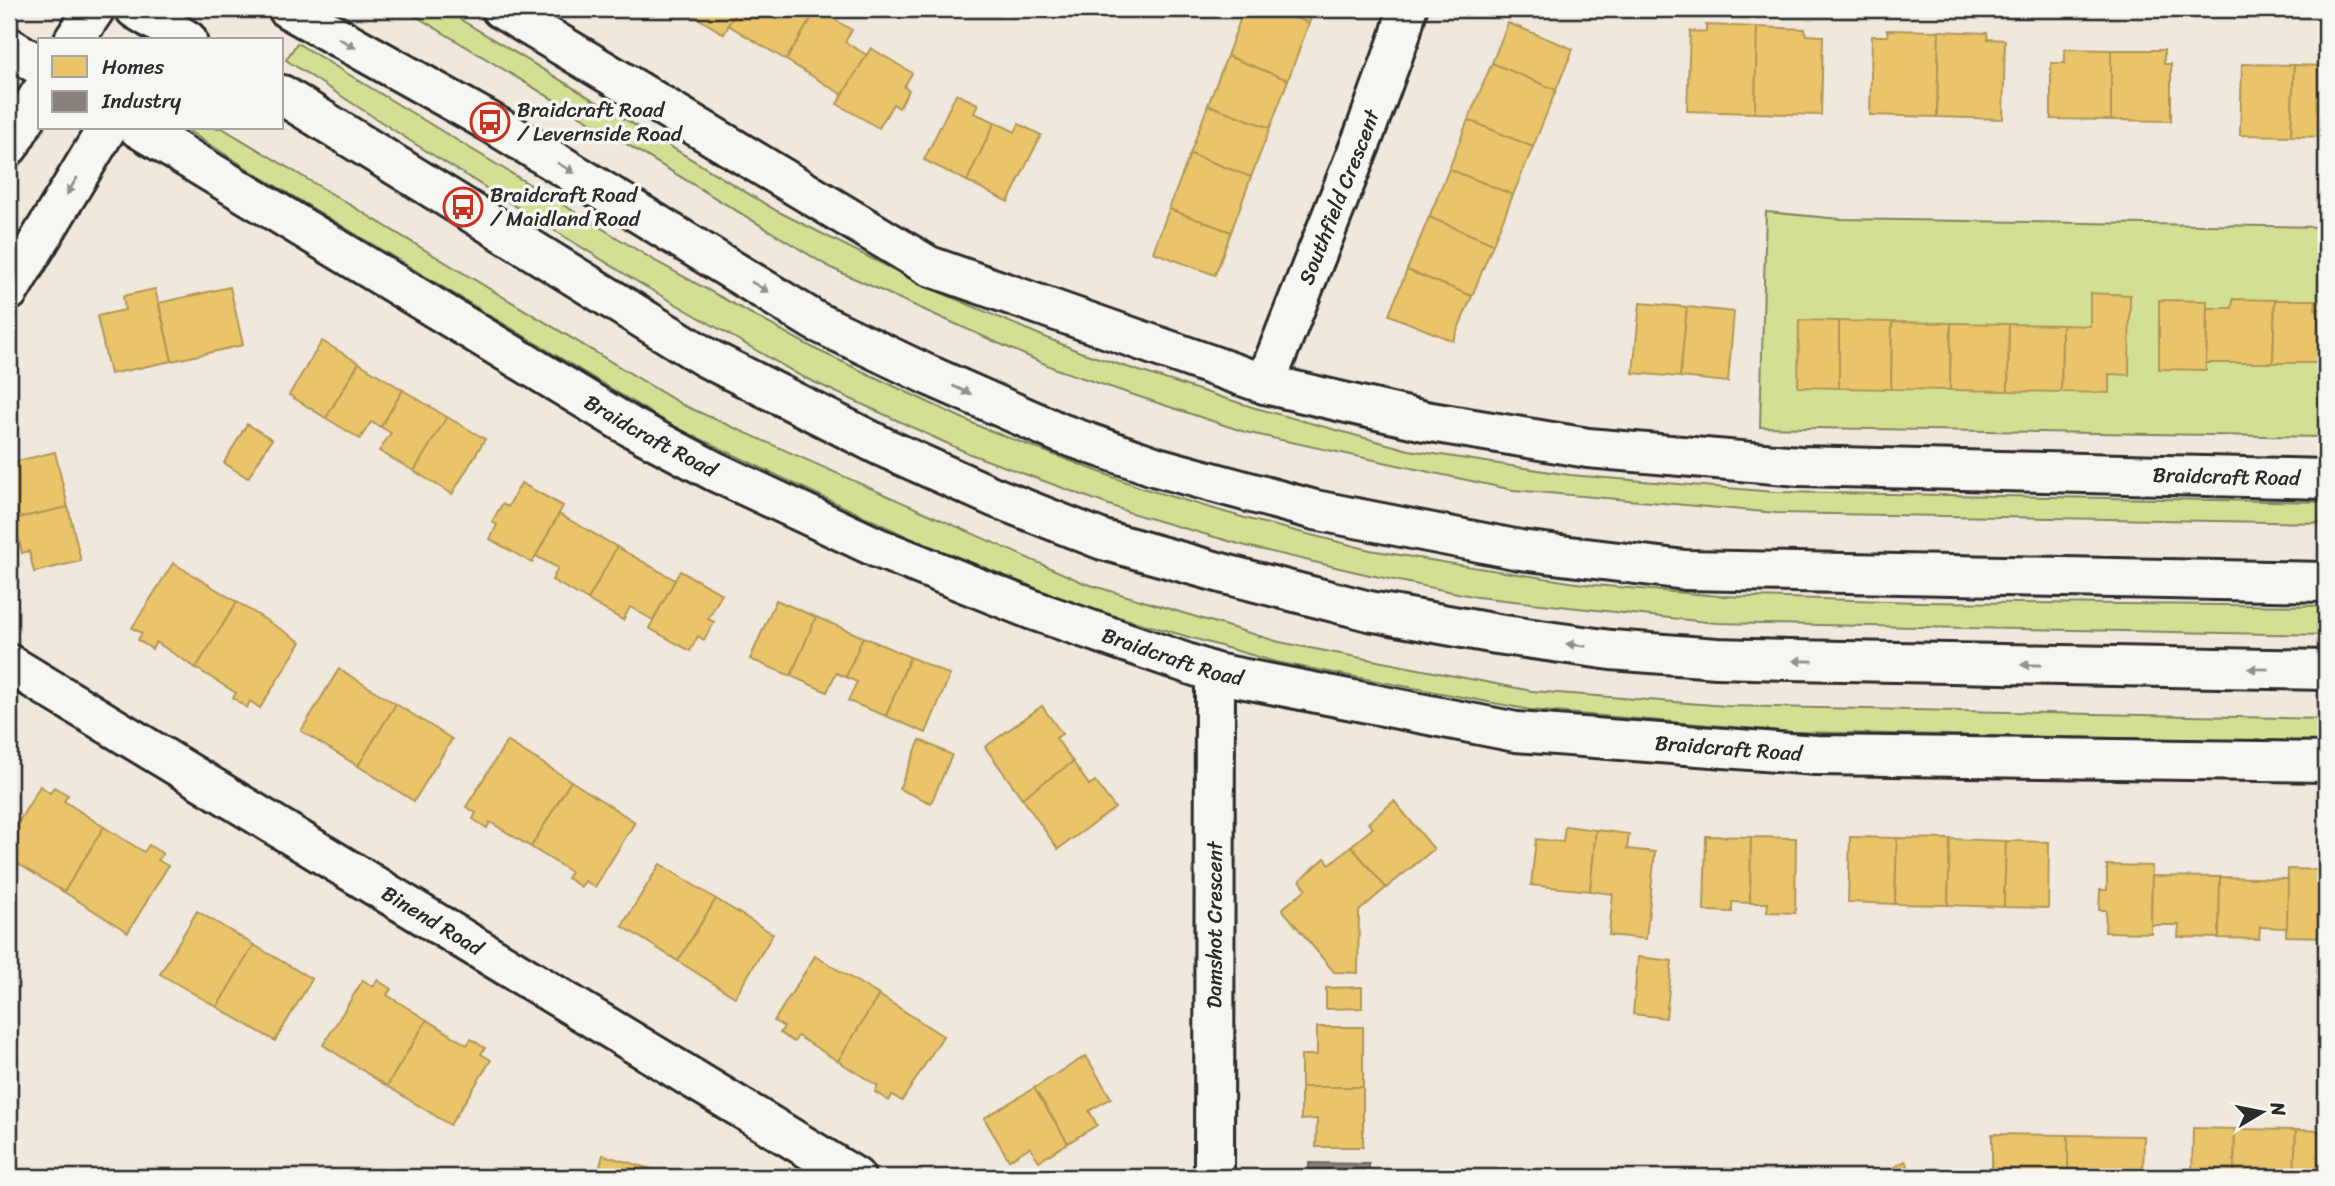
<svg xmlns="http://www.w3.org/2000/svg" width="2335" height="1186" font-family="Sriracha,sans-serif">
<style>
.green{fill:#d3e093;stroke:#7f865f;stroke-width:2}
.homes{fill:#e9c46a;stroke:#b09657;stroke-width:2}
.industry{fill:#8a817c;stroke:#6e6764;stroke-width:2}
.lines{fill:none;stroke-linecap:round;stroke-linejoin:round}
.minor-casing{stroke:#2b2b2b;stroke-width:44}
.minor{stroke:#f6f6f2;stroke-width:38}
.oneway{fill:#90908e}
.labels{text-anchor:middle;stroke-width:7;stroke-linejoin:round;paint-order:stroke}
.poi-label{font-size:21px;fill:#2b2b2b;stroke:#f6f6f2;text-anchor:start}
.street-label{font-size:21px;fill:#2b2b2b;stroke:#f6f6f2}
</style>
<rect width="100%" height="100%" fill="#f0e7dd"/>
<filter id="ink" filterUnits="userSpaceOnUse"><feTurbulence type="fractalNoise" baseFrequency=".0143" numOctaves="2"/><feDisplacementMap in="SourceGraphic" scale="14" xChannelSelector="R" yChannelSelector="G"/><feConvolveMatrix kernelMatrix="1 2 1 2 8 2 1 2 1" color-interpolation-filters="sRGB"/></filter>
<g filter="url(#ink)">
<g class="green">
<polygon points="404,9 443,9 777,211 932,289 1080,352 1252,407 1409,450 1570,475 1775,492 2326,502 2326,523 1777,513 1513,490 1245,432 1056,369 831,268"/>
<polygon points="297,43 657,262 817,350 983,428 1142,488 1252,520 1370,550 1478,568 1583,584 1719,596 1918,602 2326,606 2326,635 1716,623 1477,597 1365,574 1246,546 1131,513 970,454 801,376 641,284 412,142 286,60"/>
<polygon points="184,128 222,128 683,405 1084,583 1279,642 1532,691 1726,706 2326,719 2326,742 1793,732 1531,710 1276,662 1081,606 910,538 671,425 253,172"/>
<polygon points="1766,212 1841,219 2326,227 2326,437 1760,427"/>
</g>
<g class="homes">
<polygon points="683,9 738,9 724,34"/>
<polygon points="738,9 817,9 786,60 728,25"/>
<polygon points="817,9 852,30 845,42 867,55 843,95 786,60"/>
<polygon points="1244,9 1271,9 1309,23 1288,80 1227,56"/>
<polygon points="1271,9 1315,9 1309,23"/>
<polygon points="1508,23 1573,49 1556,90 1492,63"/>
<polygon points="1706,25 1757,27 1755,113 1687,111 1690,31 1706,32"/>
<polygon points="1757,27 1805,29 1806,35 1823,36 1821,115 1755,113"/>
<polygon points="1887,30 1939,31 1937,117 1870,115 1872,36 1888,36"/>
<polygon points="1939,31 1987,33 1988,39 2005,40 2003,119 1937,117"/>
<polygon points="871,48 912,73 904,87 909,90 899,108 893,104 879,128 837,104"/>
<polygon points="2065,49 2111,50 2111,120 2051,119 2051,63 2065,63"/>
<polygon points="2111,50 2164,50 2164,64 2171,64 2171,121 2111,120"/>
<polygon points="1227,56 1288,80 1270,128 1208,105"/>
<polygon points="1492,63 1556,90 1533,147 1468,120"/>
<polygon points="2242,64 2294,65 2291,136 2240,135"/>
<polygon points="2294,65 2326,66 2326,137 2291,136"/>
<polygon points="956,94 978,104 974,113 995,122 967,181 924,160"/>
<polygon points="1208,105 1270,128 1251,177 1190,154"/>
<polygon points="1468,120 1533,147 1513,195 1449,169"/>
<polygon points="995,122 1015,132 1019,124 1041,135 1008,202 967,181"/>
<polygon points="1190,154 1251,177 1231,232 1169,209"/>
<polygon points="1449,169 1513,195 1493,244 1429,217"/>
<polygon points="1169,209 1231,232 1215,275 1153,252"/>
<polygon points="1429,217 1493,244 1472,296 1407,270"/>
<polygon points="1407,270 1472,296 1453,341 1389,315"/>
<polygon points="230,287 243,345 172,361 159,303"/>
<polygon points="155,289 172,361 110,374 97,316 125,310 123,296"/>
<polygon points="2090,293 2130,295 2129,375 2109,374 2109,393 2061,392 2062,325 2090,326"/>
<polygon points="2233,299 2275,300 2273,363 2206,363 2208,308 2232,308"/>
<polygon points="2159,300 2207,301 2206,370 2159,369"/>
<polygon points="2275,300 2316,300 2315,309 2326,309 2326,363 2273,363"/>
<polygon points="1640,303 1687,307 1680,377 1633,373"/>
<polygon points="1687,307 1734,312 1728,382 1680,377"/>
<polygon points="1799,320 1839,321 1839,388 1798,387"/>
<polygon points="1839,321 1892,322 1891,389 1839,388"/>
<polygon points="1892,322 1951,323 1950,390 1891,389"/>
<polygon points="1951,323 2009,324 2008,391 1950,390"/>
<polygon points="2009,324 2062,325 2061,392 2008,391"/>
<polygon points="322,341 359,363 326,418 289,395"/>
<polygon points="359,363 403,390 381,427 371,422 360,439 326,418"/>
<polygon points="403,390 447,417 414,471 379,451 391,433 381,427"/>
<polygon points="447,417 485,439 452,494 414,471"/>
<polygon points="247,424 272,439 248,478 224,463"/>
<polygon points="55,452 68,507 14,519 9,497 9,485 13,484 9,463"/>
<polygon points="521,483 563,506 532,563 490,539 497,525 492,522 502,504 508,507"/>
<polygon points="68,507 81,561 34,572 29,551 22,553 14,519"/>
<polygon points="559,514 617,547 588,600 552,580 558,568 536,556"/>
<polygon points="617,547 675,580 653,620 630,607 623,620 588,600"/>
<polygon points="173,563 237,602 196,668 156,642 152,649 138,640 142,633 132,628"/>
<polygon points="680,571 722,594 708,619 714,622 704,640 698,636 690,651 649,628"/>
<polygon points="776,600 816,617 791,676 750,659"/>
<polygon points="237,602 301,642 260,708 250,701 247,708 233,698 236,693 196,668"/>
<polygon points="816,617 863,637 846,677 836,673 827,692 791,676"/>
<polygon points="863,637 910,657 886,716 848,701 857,682 846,677"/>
<polygon points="910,657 950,675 926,733 886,716"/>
<polygon points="339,669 396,704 358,766 301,731"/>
<polygon points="396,704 452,739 414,801 358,766"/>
<polygon points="1042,706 1062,734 1056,738 1073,762 1022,798 985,747"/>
<polygon points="920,740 952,755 931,803 899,789"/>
<polygon points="507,741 571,781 531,847 490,822 487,828 473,819 476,813 466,807"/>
<polygon points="1073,762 1089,785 1095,781 1115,808 1058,849 1022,798"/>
<polygon points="571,781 635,822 595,887 585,881 581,887 567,878 571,872 531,847"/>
<polygon points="40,786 50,793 54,787 68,795 64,801 104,827 64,892 9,858 9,838"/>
<polygon points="1394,801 1434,849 1386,888 1351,846 1373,828 1368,823"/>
<polygon points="1565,826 1596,830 1590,891 1531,885 1536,839 1563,842"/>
<polygon points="104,827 144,852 149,845 163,854 158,860 168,866 128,932 64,892"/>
<polygon points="1596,830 1629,834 1627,849 1655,852 1646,939 1609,935 1613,894 1590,891"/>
<polygon points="1706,836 1751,837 1750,903 1732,902 1732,912 1704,911"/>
<polygon points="1751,837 1796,838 1795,913 1767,912 1768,903 1750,903"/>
<polygon points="1850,837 1897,838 1895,904 1848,902"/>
<polygon points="1897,838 1950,839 1948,905 1895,904"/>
<polygon points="1950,839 2006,841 2004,907 1948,905"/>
<polygon points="2006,841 2049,842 2048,908 2004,907"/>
<polygon points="1351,846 1386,888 1359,911 1358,973 1334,972 1282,909 1306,889 1300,880 1325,858 1330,864"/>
<polygon points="660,864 716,899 678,961 622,926"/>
<polygon points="2107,865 2152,866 2151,933 2105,932 2106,910 2099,910 2100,890 2107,890"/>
<polygon points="2288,869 2326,870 2326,937 2286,936"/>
<polygon points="2152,876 2220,877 2219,938 2178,937 2179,925 2151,925"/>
<polygon points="2220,877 2288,879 2287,928 2260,927 2259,939 2219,938"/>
<polygon points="716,899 773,934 735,997 678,961"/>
<polygon points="197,911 254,945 217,1007 160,974"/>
<polygon points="254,945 312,979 275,1041 217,1007"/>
<polygon points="815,956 879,995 838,1061 798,1036 794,1042 780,1033 784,1027 774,1021"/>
<polygon points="1638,957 1672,961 1666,1018 1633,1014"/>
<polygon points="363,980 373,987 377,980 391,989 387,995 427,1020 387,1086 323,1045"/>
<polygon points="1362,987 1362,1008 1326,1009 1326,988"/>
<polygon points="879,995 943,1036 902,1101 892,1095 889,1101 875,1092 878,1086 838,1061"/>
<polygon points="427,1020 467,1045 471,1039 485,1048 481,1054 491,1060 450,1125 387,1086"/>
<polygon points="1317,1027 1363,1027 1363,1087 1301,1087 1301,1055 1317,1055"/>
<polygon points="1086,1056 1111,1098 1089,1111 1097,1125 1068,1143 1034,1088"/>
<polygon points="1301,1087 1363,1087 1363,1147 1316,1147 1317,1119 1301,1120"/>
<polygon points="1034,1088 1068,1143 1039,1161 1030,1147 1009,1160 984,1118"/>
<polygon points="2193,1128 2235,1129 2234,1177 2192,1177"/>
<polygon points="2235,1129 2296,1130 2294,1177 2234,1177"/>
<polygon points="2296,1130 2326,1131 2326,1177 2294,1177"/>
<polygon points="1992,1134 2068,1135 2068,1177 1992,1177"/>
<polygon points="2068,1135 2144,1136 2143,1177 2068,1177"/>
<polygon points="603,1155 661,1172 660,1177 597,1177"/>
<polygon points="1905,1161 1914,1177 1876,1177"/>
</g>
<polygon class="industry" points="1309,1163 1369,1164 1369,1177 1309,1177"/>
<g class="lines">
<defs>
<g id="minor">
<polyline points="135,9 187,40"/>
<polyline points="288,9 490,122 815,321 926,374 1060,433 1157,467 1315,510 1520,550 1685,570 2326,582"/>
<path id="s1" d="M501,9L929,266L1265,384L1425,421L1588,448L1799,466L2326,479"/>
<polyline points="74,40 95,9"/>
<polyline points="9,47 40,66"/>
<polyline points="282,95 705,357 883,447 994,497 1103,540 1225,574 1369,611 1497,634 1611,650 1717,658 1791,660 2326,670"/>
<path id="s2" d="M138,128L631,427L714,471L878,548L1033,610L1215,673L1516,732L1816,755L2326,762"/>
<polyline points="9,146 40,94"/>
<polyline points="9,291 107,128"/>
<path id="s3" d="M1265,384L1364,135L1400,36L1407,9"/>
<path id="s4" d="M9,664L855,1177"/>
<path id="s5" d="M1214,1177L1215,673"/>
</g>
</defs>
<use href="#minor" class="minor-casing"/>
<use href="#minor" class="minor"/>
</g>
<defs><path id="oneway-solid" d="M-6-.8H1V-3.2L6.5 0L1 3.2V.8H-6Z" transform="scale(1.75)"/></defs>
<g class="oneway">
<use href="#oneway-solid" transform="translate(347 43) rotate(29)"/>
<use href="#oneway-solid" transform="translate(566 168) rotate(31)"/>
<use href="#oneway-solid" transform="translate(72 186) rotate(121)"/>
<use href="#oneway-solid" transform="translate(760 287) rotate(31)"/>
<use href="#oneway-solid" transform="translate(962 390) rotate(24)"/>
<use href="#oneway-solid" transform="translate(1576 645) rotate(-172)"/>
<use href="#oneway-solid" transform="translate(1803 661) rotate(-179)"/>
<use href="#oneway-solid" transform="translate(2031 665) rotate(-179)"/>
<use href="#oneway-solid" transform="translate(2258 669) rotate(-179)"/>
</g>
</g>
<defs>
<symbol id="bus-ring" viewBox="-11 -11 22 22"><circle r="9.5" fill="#f6f6f2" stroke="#c8321e" stroke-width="1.5"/><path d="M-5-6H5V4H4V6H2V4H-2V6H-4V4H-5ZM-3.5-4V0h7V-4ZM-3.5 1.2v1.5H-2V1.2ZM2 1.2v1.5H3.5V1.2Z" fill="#c8321e"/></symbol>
</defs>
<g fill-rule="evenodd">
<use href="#bus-ring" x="468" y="100" width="44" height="44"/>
<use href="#bus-ring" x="441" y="185" width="44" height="44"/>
</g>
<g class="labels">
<g class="poi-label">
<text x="517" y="117">Braidcraft Road<tspan x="517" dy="24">/ Levernside Road</tspan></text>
<text x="490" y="202">Braidcraft Road<tspan x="490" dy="24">/ Maidland Road</tspan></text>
</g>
<g class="street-label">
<text dy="7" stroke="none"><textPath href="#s3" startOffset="201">Southfield Crescent</textPath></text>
<text dy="7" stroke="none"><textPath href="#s2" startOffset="598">Braidcraft Road</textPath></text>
<text dy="7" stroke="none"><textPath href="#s1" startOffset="1824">Braidcraft Road</textPath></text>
<text dy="7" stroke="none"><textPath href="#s2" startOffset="1166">Braidcraft Road</textPath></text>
<text dy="7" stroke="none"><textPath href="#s2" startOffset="1731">Braidcraft Road</textPath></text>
<text dy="7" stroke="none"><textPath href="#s4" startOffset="495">Binend Road</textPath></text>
<text dy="7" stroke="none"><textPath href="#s5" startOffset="252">Damshot Crescent</textPath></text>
</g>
</g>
<rect width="2335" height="1186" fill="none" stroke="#f6f6f2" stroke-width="35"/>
<rect x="18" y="18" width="2300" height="1151" fill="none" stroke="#2b2b2b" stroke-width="2.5" filter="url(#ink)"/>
<rect x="38" y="38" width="245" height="91" fill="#f6f6f2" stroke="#a5a5a2" stroke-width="2"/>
<rect x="52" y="56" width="35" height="21" fill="#e9c46a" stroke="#a5a5a2" stroke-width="2"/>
<text x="102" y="74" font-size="21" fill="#2b2b2b">Homes</text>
<rect x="52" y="91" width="35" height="21" fill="#8a817c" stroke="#a5a5a2" stroke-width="2"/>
<text x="102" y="108" font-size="21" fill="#2b2b2b">Industry</text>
<g transform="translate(2262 1112) rotate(80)" stroke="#f6f6f2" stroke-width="5" paint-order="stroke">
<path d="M0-5L12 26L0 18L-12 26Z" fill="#2b2b2b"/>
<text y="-10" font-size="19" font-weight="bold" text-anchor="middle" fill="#2b2b2b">N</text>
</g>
</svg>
